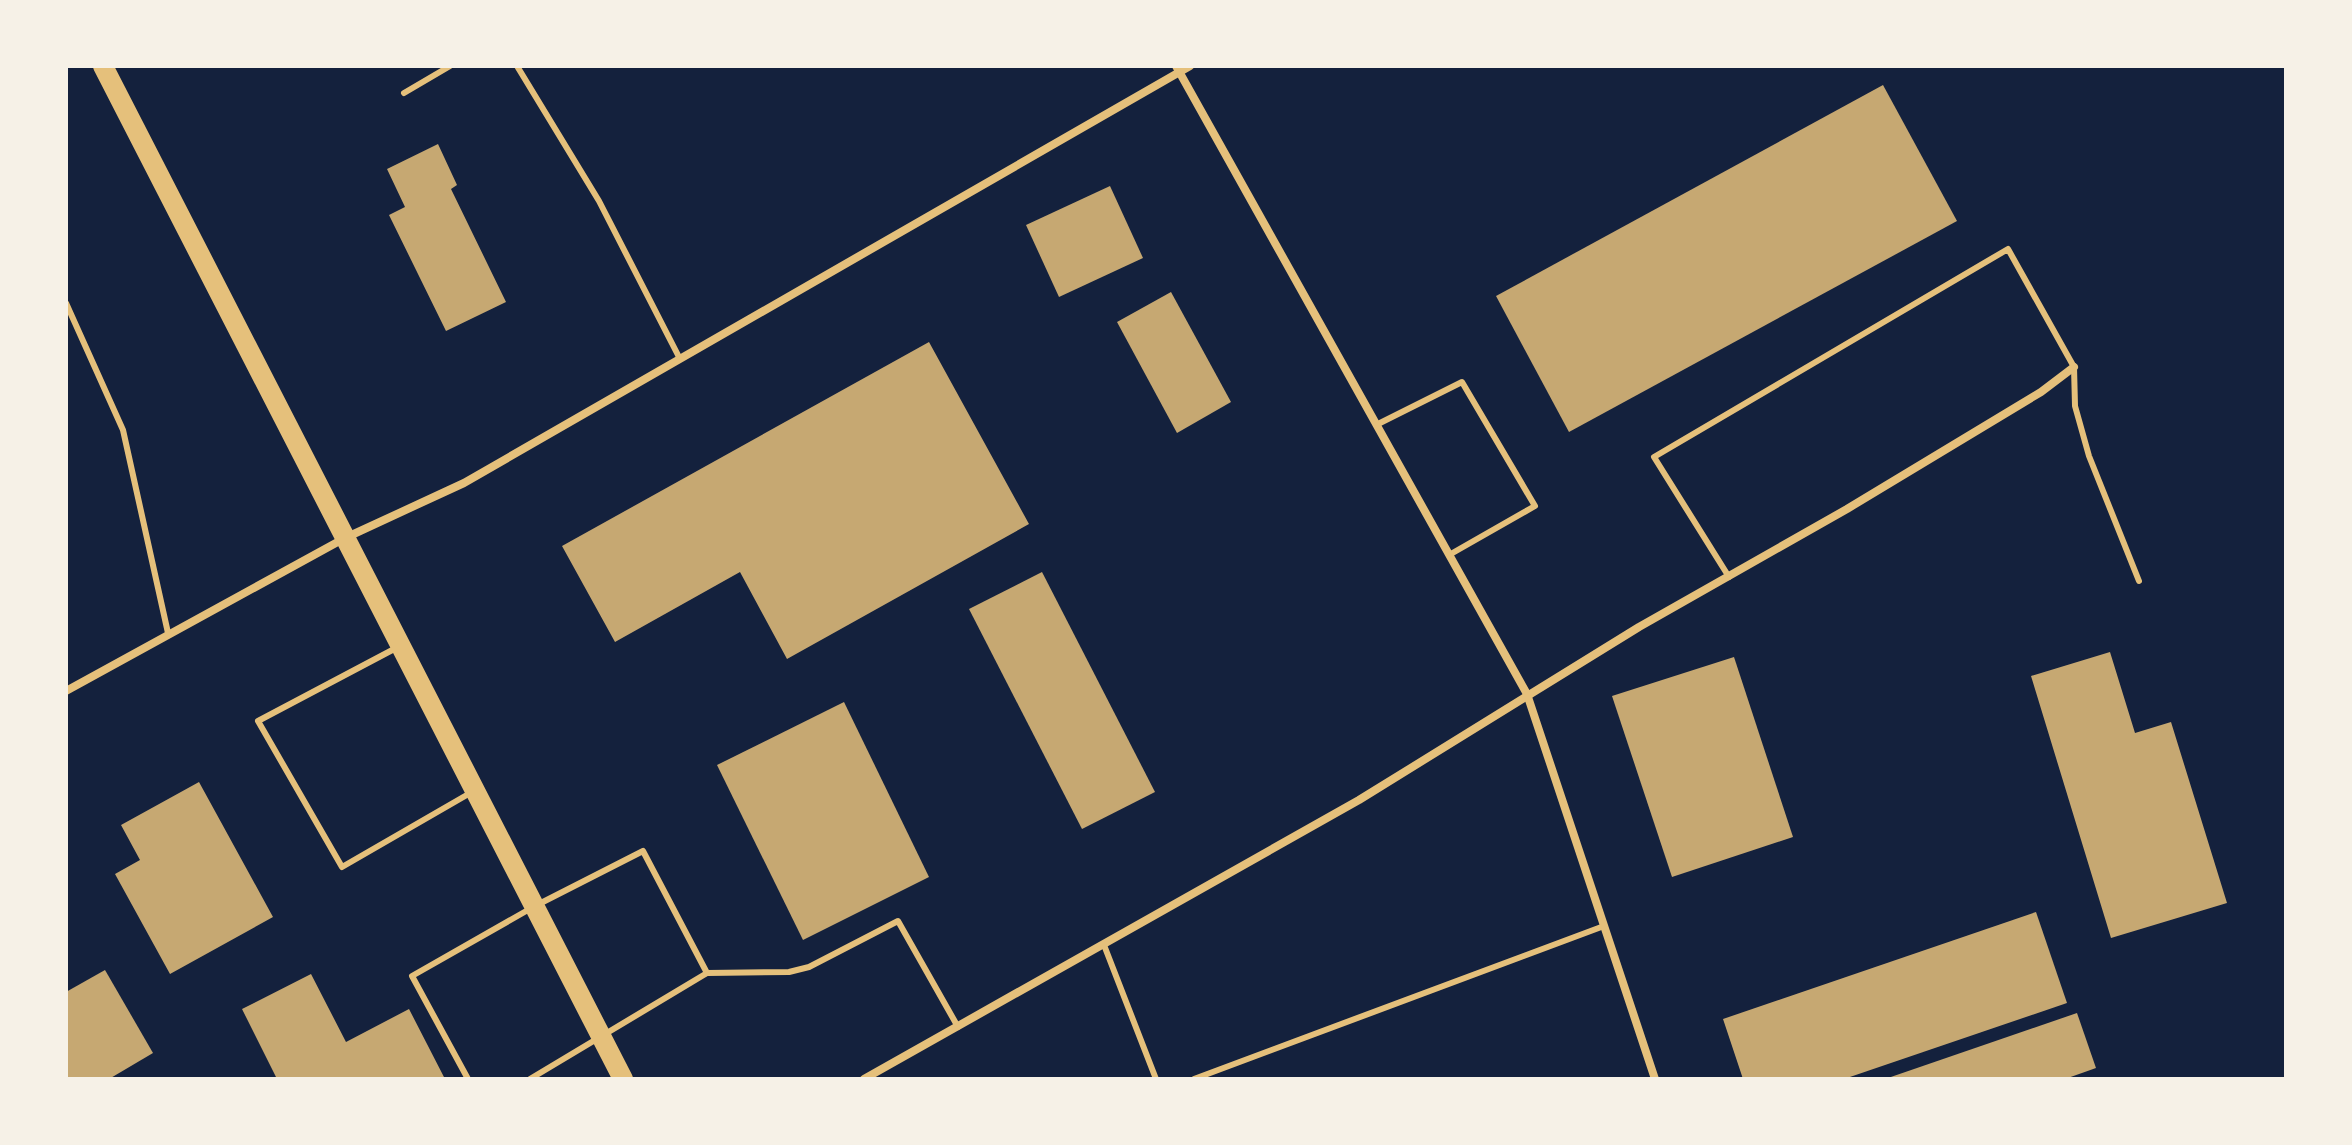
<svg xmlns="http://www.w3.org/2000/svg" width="2352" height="1145" font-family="'Exo 2',sans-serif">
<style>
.building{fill:#c6a872}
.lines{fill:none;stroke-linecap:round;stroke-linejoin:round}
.service{stroke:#e5c07b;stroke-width:6}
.minor{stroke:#e5c07b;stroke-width:8}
.primary{stroke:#e5c07b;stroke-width:20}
</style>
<rect width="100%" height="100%" fill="#14213d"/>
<g class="building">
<polygon points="1883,85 1957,221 1569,432 1496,296"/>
<polygon points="438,144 457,185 451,189 506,302 446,331 389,215 405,207 387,169"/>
<polygon points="1110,186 1143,258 1059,297 1026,225"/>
<polygon points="1171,292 1231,402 1177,433 1117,322"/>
<polygon points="929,342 1029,524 787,659 740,572 615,642 562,546"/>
<polygon points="1042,572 1155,792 1082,829 969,609"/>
<polygon points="2110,652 2135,733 2171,722 2227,903 2111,938 2031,676"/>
<polygon points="1734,657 1793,837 1672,877 1612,696"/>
<polygon points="844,702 929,877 803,940 717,765"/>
<polygon points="199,782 273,917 170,974 115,874 140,860 121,825"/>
<polygon points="2036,912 2067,1003 1844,1079 1743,1079 1723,1019"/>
<polygon points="105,970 153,1053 109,1079 66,1079 66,992"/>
<polygon points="311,974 346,1042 409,1009 445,1079 277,1079 242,1009"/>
<polygon points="2077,1013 2096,1068 2065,1079 1885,1079"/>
</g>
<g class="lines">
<g class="service">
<polyline points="517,66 599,201 680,359"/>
<polyline points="404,93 450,66"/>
<polyline points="66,303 123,430 168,633"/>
<polyline points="1376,425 1462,382 1535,506 1449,555"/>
<polyline points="1729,577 1654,457 2008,249 2074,367 2075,406 2089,456 2139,581"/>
<polyline points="398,647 258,721 342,867 472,792"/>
<polyline points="1104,945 1156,1079"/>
<polyline points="468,1079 412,976 535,906 643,851 707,973"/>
<polyline points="530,1079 707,973 789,972 809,967 898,921 958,1027"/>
<polyline points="1194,1079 1604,926"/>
</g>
<g class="minor">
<polyline points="1176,66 1527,694 1655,1079"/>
<polyline points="66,691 345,538 464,483 1190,66"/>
<polyline points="864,1079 1359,800 1639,627 1847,509 2041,392 2074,367"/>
</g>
<polyline class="primary" points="103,66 623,1079"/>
</g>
<rect width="2352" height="1145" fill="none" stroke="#f6f1e7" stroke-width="136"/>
</svg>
